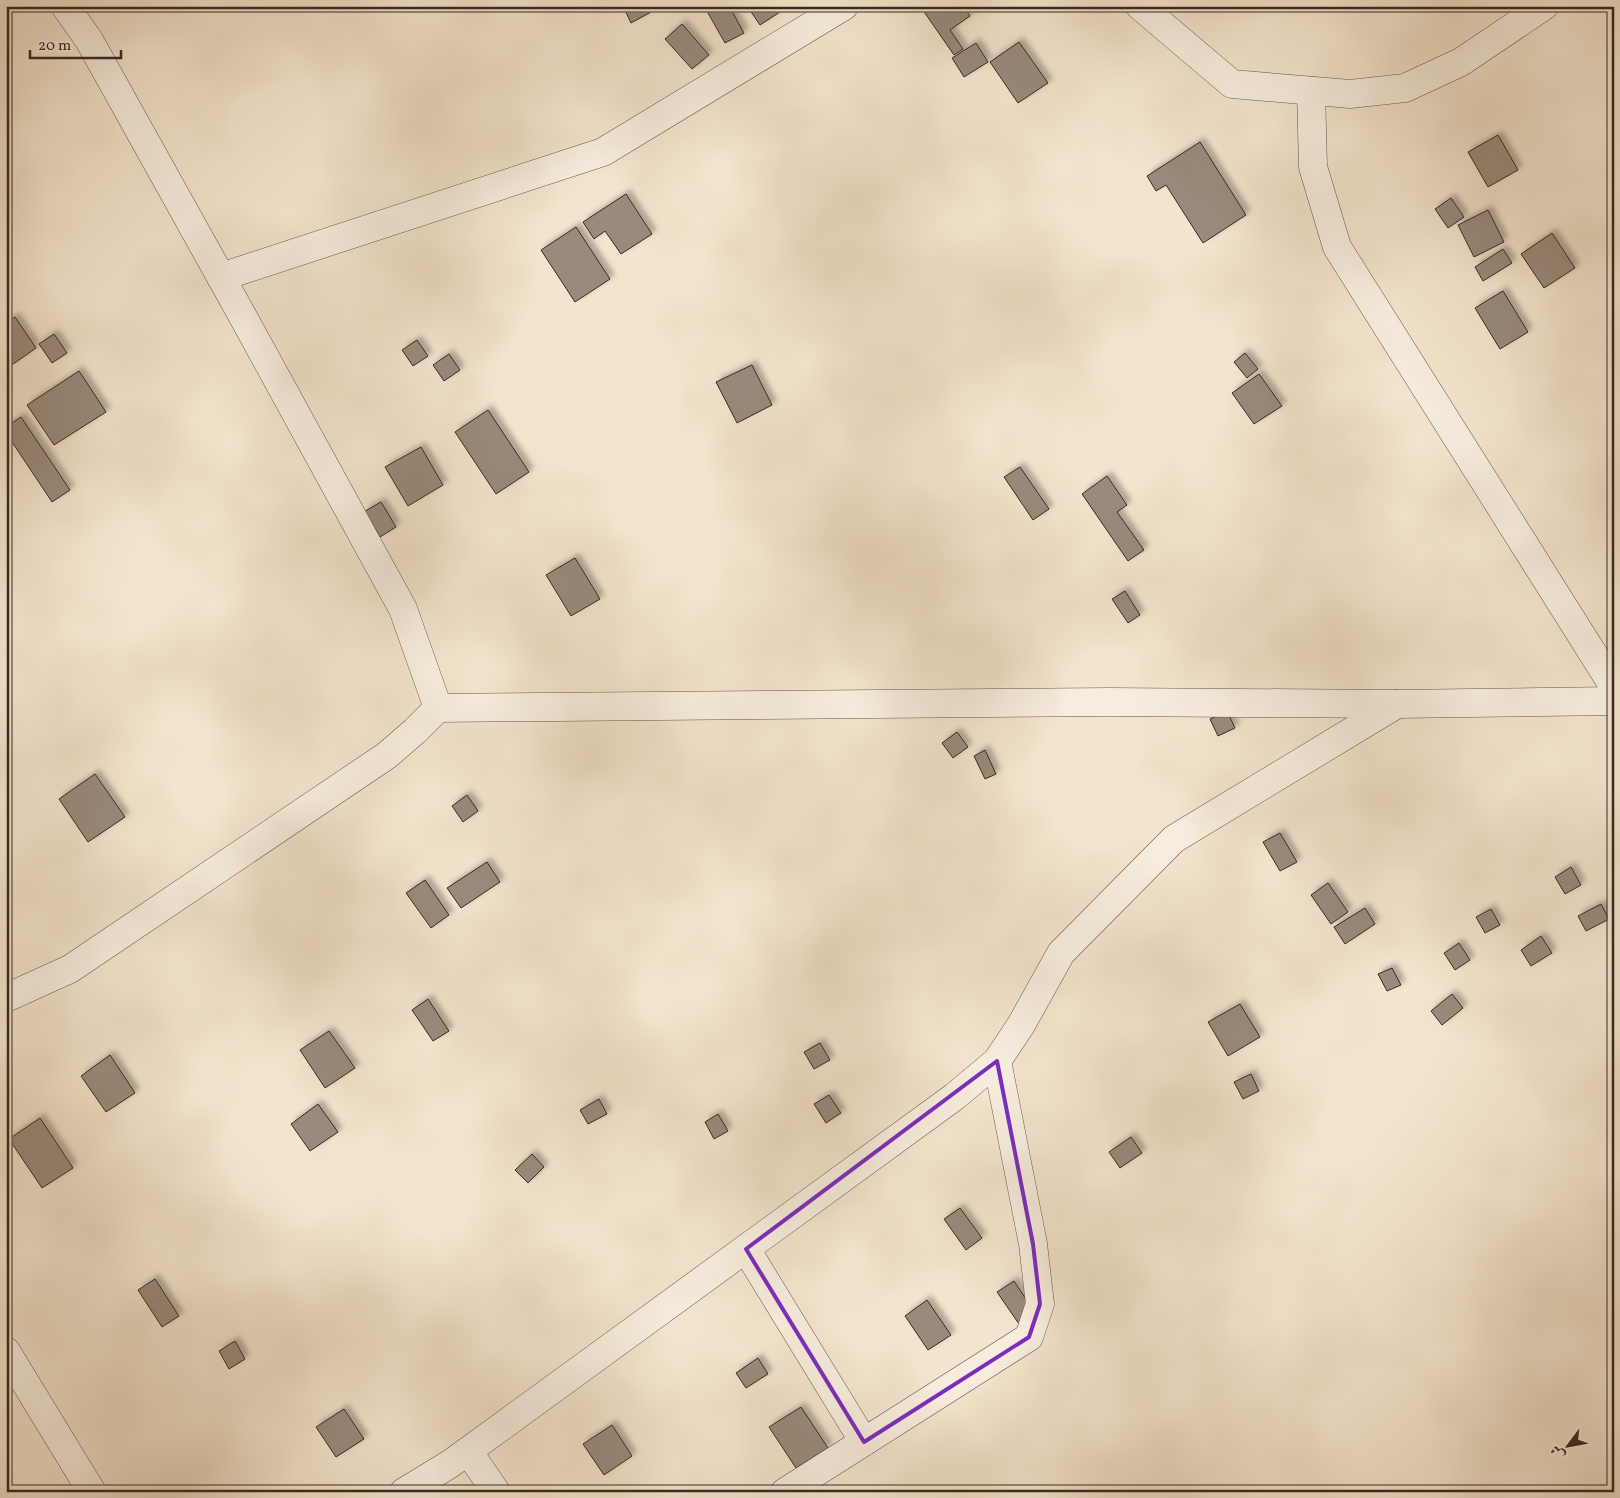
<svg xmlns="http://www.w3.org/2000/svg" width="1620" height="1498" font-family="Vollkorn,Amiri,serif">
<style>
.building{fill:#998a7b;stroke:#382922;filter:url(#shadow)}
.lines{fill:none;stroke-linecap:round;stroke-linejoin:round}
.minor-casing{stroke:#67584d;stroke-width:29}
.minor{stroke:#f7edde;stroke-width:28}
.marked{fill:none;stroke:#7b2cbf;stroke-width:4;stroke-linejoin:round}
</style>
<defs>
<filter id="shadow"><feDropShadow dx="4.5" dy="-4.5" stdDeviation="2.5" flood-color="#0004"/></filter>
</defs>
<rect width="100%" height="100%" fill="#f3e4cd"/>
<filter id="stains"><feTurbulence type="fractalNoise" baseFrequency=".004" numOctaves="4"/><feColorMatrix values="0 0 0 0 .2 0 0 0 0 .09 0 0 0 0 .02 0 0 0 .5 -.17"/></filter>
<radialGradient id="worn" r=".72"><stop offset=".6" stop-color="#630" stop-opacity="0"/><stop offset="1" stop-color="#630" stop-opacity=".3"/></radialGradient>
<g class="building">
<polygon points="623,6 648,6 651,12 631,23"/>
<polygon points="704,6 729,6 744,33 725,43"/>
<polygon points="747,6 789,6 760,25"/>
<polygon points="920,6 942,6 944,8 947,6 963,6 970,16 950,30 963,49 954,55"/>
<polygon points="682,24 709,55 692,69 665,39"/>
<polygon points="1019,42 1048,83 1018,103 990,62"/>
<polygon points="976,43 988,62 964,77 952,58"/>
<polygon points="1498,135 1518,170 1488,187 1468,152"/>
<polygon points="1200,142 1246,215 1203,243 1166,185 1156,191 1147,176"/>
<polygon points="626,194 652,234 621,254 605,231 594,239 583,222"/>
<polygon points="1451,198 1464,217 1448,228 1435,209"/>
<polygon points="1488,210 1504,242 1474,257 1458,225"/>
<polygon points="576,227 610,279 575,302 541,250"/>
<polygon points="1552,233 1575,268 1544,288 1521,254"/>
<polygon points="1503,249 1512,263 1483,281 1475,267"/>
<polygon points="1503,291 1528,332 1500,349 1475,308"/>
<polygon points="15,317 36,348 6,369 6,323"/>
<polygon points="54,334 67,353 52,363 39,344"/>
<polygon points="417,340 428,356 413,366 402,350"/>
<polygon points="1245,353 1258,369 1247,378 1234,362"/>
<polygon points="449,354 460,370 444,381 433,365"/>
<polygon points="752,365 772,405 737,423 716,382"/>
<polygon points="79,371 106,412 54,445 27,405"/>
<polygon points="1259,374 1282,406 1254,424 1232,393"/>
<polygon points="488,410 529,472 496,494 455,432"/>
<polygon points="21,417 70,490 52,502 6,433 6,427"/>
<polygon points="421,447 443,485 408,506 385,467"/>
<polygon points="1020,467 1049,509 1033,520 1004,477"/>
<polygon points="1107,476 1127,505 1117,512 1144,550 1128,561 1082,494"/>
<polygon points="381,502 396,527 380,537 365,511"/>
<polygon points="575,558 600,599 571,616 546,575"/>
<polygon points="1125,591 1140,615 1128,623 1112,599"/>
<polygon points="1227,711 1235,728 1218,736 1210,719"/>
<polygon points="957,732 968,747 953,758 942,743"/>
<polygon points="985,750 996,774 985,779 974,756"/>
<polygon points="95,774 125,817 88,842 59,799"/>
<polygon points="467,795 478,811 463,822 452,806"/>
<polygon points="1280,833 1297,862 1280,871 1263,842"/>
<polygon points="487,862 500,882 461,908 447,888"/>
<polygon points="1571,867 1581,885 1565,894 1555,877"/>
<polygon points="425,880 449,915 431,928 406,893"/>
<polygon points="1328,883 1348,912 1331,924 1311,895"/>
<polygon points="1601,904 1609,919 1586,931 1578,916"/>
<polygon points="1365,908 1375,924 1345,944 1334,927"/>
<polygon points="1491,909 1500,925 1485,933 1476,917"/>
<polygon points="1541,936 1552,953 1531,966 1521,950"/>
<polygon points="1459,943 1470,960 1455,970 1444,953"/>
<polygon points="1392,968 1401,985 1387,991 1378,974"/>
<polygon points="1452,994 1463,1008 1442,1025 1431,1011"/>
<polygon points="428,999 449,1031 433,1041 412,1010"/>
<polygon points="1240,1004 1260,1037 1228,1056 1208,1022"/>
<polygon points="329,1031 355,1068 325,1088 300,1050"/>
<polygon points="820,1043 830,1060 814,1069 804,1052"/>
<polygon points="110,1055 135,1093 106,1112 81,1076"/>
<polygon points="1251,1074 1259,1091 1243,1099 1234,1082"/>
<polygon points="829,1095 841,1113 826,1123 814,1104"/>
<polygon points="599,1099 607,1114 588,1124 580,1110"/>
<polygon points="318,1104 338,1132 310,1151 291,1124"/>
<polygon points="718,1114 728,1131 714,1139 705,1122"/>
<polygon points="40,1118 73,1168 42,1188 9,1139"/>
<polygon points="1131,1137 1142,1153 1120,1168 1109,1152"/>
<polygon points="532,1154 544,1167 528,1183 515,1170"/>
<polygon points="960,1208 982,1238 966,1250 944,1219"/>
<polygon points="155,1279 179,1316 162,1327 138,1290"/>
<polygon points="1014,1281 1035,1313 1019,1324 997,1292"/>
<polygon points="927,1300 951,1335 928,1350 905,1316"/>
<polygon points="235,1341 245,1359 229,1369 219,1351"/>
<polygon points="758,1358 768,1374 746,1388 736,1373"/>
<polygon points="801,1407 828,1448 796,1468 769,1427"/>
<polygon points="344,1409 364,1439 336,1457 316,1427"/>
<polygon points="612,1425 632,1456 604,1475 583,1444"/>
</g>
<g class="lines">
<defs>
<g id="minor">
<polyline points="65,6 89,40 242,315 403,609 438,708"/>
<polyline points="1140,6 1232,84 1350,94 1405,88 1461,62 1544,6"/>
<polyline points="1311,91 1313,167 1337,247 1614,687"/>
<polyline points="221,277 603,152 844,6"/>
<polyline points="6,998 70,969 386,756 415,731 438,708 1110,702 1397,704 1614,701"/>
<polyline points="746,1249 864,1442"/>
<polyline points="6,1351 92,1492"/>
<polyline points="468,1451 496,1492"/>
<polyline points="404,1492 450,1464 468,1451 954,1097 997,1061 1021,1025 1061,953 1174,839 1397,704"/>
<polyline points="785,1492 1029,1337 1040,1304 1033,1244 997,1061"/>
</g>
</defs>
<use href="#minor" class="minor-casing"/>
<use href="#minor" class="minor"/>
</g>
<path class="marked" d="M997,1061L1033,1244L1040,1304L1029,1337L864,1442L746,1249Z"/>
<rect width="1620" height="1498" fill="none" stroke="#f3e4cd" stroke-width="25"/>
<rect x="8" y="8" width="1605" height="1483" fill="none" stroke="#382922" stroke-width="2.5"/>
<rect x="12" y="12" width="1595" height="1473" fill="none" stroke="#382922"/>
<g transform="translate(1568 1446) rotate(238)" stroke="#f7edde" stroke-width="4" paint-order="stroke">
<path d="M0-4L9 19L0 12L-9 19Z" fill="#382922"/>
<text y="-8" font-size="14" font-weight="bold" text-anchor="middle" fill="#382922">ش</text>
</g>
<path d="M30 50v8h91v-8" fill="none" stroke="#382922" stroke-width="2.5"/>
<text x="38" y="50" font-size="15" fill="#382922" stroke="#f7edde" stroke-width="4" paint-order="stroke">20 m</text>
<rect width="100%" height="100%" filter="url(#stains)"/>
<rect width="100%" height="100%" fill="url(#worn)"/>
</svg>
